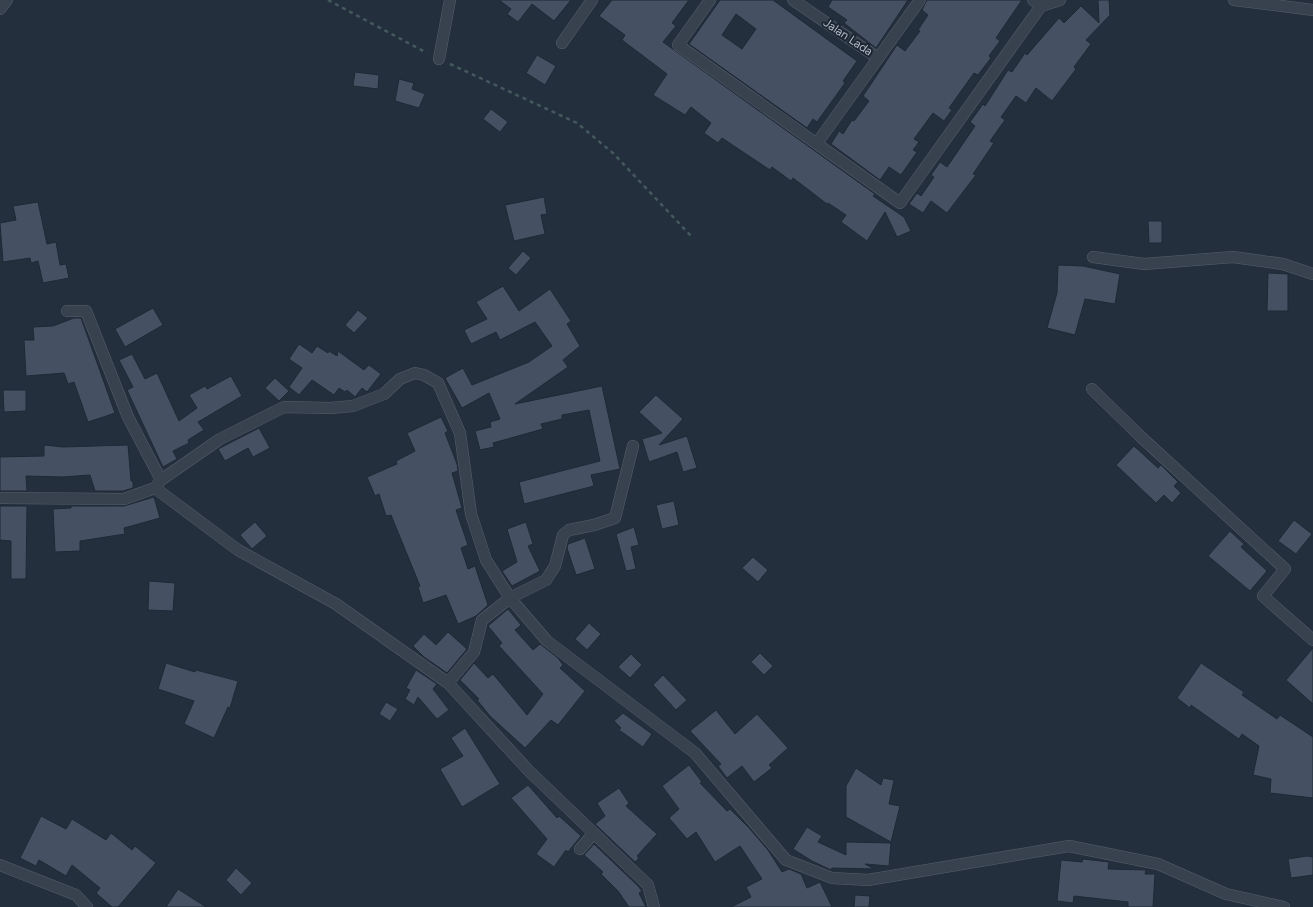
<svg xmlns="http://www.w3.org/2000/svg" width="1313" height="907" font-family="Figtree,sans-serif">
<style>
.building{fill:#455162;stroke:#1f2835;fill-rule:evenodd}
.lines{fill:none;stroke-linecap:round;stroke-linejoin:round}
.minor-casing{stroke:#565f6c;stroke-width:12}
.path{stroke:#44595c;stroke-width:2.5;stroke-dasharray:4 4;stroke-linecap:butt}
.minor{stroke:#38414e;stroke-width:11}
.labels{text-anchor:middle;stroke-width:4;stroke-linejoin:round;paint-order:stroke}
.street-label{font-size:12px;fill:#b4bcc9;stroke:#1d2633}
</style>
<rect width="100%" height="100%" fill="#242f3e"/>
<g class="building">
<polygon points="499,0 571,0 554,21 532,4 518,22 507,14 511,9"/>
<polygon points="612,0 689,0 672,23 676,26 663,42 875,194 873,196 904,217 911,231 897,237 885,212 867,241 841,222 846,215 828,203 827,204 793,178 791,181 772,167 770,170 722,138 718,143 704,133 711,123 691,107 685,115 653,95 667,74 622,40 625,35 599,16"/>
<path d="M720,0H773L857,61L843,81L845,83L817,122L813,119L807,128L689,44ZM736,14L756,29L742,49L722,35Z"/>
<polygon points="832,0 911,0 908,0 876,48 844,23 847,20 828,7"/>
<polygon points="927,0 1022,0 996,38 1000,41 989,56 991,58 978,75 974,73 949,108 952,110 944,121 933,113 914,139 919,142 913,150 917,152 901,175 889,167 880,180 831,144 839,131 843,134 852,120 854,121 869,101 863,96 897,45 905,51 920,31 918,30 928,15 922,10"/>
<polygon points="1098,0 1109,0 1110,15 1086,40 1091,44 1074,67 1076,69 1052,101 1036,88 1026,103 1016,96 1001,117 1005,120 990,141 994,143 973,174 976,175 947,213 931,201 923,213 909,204 917,193 921,196 934,177 931,175 940,162 947,167 975,126 970,122 983,104 985,106 1008,70 1012,72 1025,53 1027,55 1059,18 1064,23 1081,6 1099,23"/>
<polygon points="537,55 556,66 545,85 526,73"/>
<polygon points="355,72 379,75 378,89 353,86"/>
<polygon points="399,79 414,83 412,89 425,94 419,108 395,101"/>
<polygon points="491,109 508,122 500,132 483,119"/>
<polygon points="544,197 547,214 541,215 545,234 514,241 505,205"/>
<polygon points="38,202 47,244 56,242 60,265 66,264 69,278 43,283 38,261 31,263 30,258 3,262 0,223 16,220 13,206"/>
<polygon points="1148,221 1162,221 1162,243 1149,243"/>
<polygon points="523,251 531,258 516,275 508,268"/>
<polygon points="1058,265 1083,266 1120,274 1115,304 1085,299 1075,335 1047,328 1057,293"/>
<polygon points="1268,273 1288,274 1288,311 1267,311"/>
<polygon points="503,286 519,311 550,289 571,321 567,324 580,346 563,360 568,367 515,404 602,386 620,469 591,475 594,486 524,504 519,482 600,461 589,410 562,415 562,419 541,424 543,429 493,443 494,447 480,450 475,431 491,427 490,422 500,419 489,393 462,408 445,378 463,368 472,385 529,362 552,346 535,322 500,340 496,332 471,344 464,330 487,319 476,302"/>
<polygon points="153,308 163,325 125,347 115,329"/>
<polygon points="358,310 368,318 354,333 345,325"/>
<polygon points="74,318 81,318 115,413 88,422 74,382 68,384 64,373 26,376 24,340 34,340 33,327 53,326"/>
<polygon points="299,344 312,353 317,346 328,353 329,351 337,356 338,351 364,370 369,365 381,374 367,392 362,388 355,397 347,390 345,392 339,388 334,395 312,380 299,395 289,387 302,368 289,359"/>
<polygon points="132,354 145,379 157,373 179,421 197,408 189,395 205,386 207,389 231,376 242,396 198,422 204,430 188,440 189,443 173,451 177,459 163,467 127,390 133,387 119,360"/>
<polygon points="275,378 289,391 279,401 265,388"/>
<polygon points="3,390 26,390 26,411 4,412"/>
<polygon points="656,395 683,419 659,445 687,436 697,468 683,472 677,452 649,462 642,439 662,433 639,412"/>
<polygon points="441,417 448,431 445,433 457,464 458,471 452,473 462,508 456,510 468,545 461,548 468,569 475,566 488,605 476,616 458,624 446,595 423,603 418,587 420,586 391,515 386,516 379,494 375,496 367,477 397,464 396,461 415,451 407,433"/>
<polygon points="259,428 270,448 253,457 248,448 225,461 218,449"/>
<polygon points="44,445 63,447 128,445 131,481 133,481 133,488 123,491 95,491 90,475 63,477 26,476 27,491 0,491 0,457 44,456"/>
<polygon points="1134,446 1158,468 1161,465 1178,482 1174,486 1181,493 1172,503 1164,495 1156,503 1116,465"/>
<polygon points="154,497 160,518 124,528 125,534 80,541 80,551 55,552 53,509 71,508 71,506 124,506"/>
<polygon points="674,501 679,525 662,529 656,505"/>
<polygon points="0,506 27,506 26,579 11,579 11,541 0,540"/>
<polygon points="1294,520 1312,534 1296,554 1278,541"/>
<polygon points="255,522 267,536 252,549 240,535"/>
<polygon points="526,522 533,544 528,546 540,571 512,586 502,571 517,562 507,529"/>
<polygon points="634,527 639,545 631,547 636,569 626,571 616,534"/>
<polygon points="1230,531 1244,544 1241,547 1267,571 1250,591 1208,556"/>
<polygon points="585,538 595,569 576,575 567,548 568,544"/>
<polygon points="753,557 768,570 758,582 742,568"/>
<polygon points="149,581 175,583 173,611 148,610"/>
<polygon points="508,609 521,625 515,630 533,650 540,644 558,658 563,665 560,668 585,691 558,725 551,720 525,748 490,716 477,700 479,699 460,680 474,663 488,678 493,674 527,715 543,694 499,646 502,643 488,626"/>
<polygon points="589,623 601,634 587,650 575,639"/>
<polygon points="448,632 467,649 447,673 424,657 413,646 424,634 436,645"/>
<polygon points="1313,648 1313,704 1286,680"/>
<polygon points="760,653 773,666 764,675 751,662"/>
<polygon points="631,654 642,665 630,678 618,667"/>
<polygon points="166,663 195,672 196,670 238,681 230,708 228,707 214,738 184,724 194,701 158,689"/>
<polygon points="1201,663 1244,692 1242,695 1277,719 1280,715 1313,737 1313,798 1270,793 1271,779 1253,775 1259,746 1242,734 1239,739 1191,705 1190,708 1177,698"/>
<polygon points="416,670 437,684 433,689 449,710 437,719 418,697 414,705 405,699 410,690 406,688"/>
<polygon points="663,675 687,700 676,710 653,685"/>
<polygon points="386,702 398,709 390,721 379,714"/>
<polygon points="716,710 735,734 757,714 788,748 769,765 772,768 754,782 742,766 727,778 718,766 721,764 690,731"/>
<polygon points="623,713 652,734 643,747 619,730 621,728 614,721"/>
<polygon points="465,728 500,784 462,807 440,769 463,756 451,738"/>
<polygon points="689,765 702,782 700,783 727,811 730,809 749,828 768,850 782,872 789,869 801,874 807,888 820,882 832,907 731,907 751,897 746,887 762,879 740,846 715,862 696,832 687,839 669,818 679,809 662,786"/>
<polygon points="856,768 881,785 883,778 894,780 889,804 900,806 891,842 846,817 846,786"/>
<polygon points="528,785 557,818 559,816 581,836 568,852 566,850 554,867 536,854 547,839 511,798"/>
<polygon points="619,788 629,803 626,806 657,834 637,856 639,858 635,862 595,824 605,816 597,803"/>
<polygon points="41,816 66,829 72,819 106,840 111,833 132,850 135,846 156,863 118,907 112,907 96,893 100,888 72,865 66,876 39,860 36,866 20,858"/>
<polygon points="807,827 822,836 818,842 846,855 846,842 891,843 889,866 865,864 874,869 832,868 831,870 812,861 793,849"/>
<polygon points="594,844 638,886 642,891 639,893 646,907 629,907 618,891 601,874 603,872 584,855"/>
<polygon points="1307,856 1313,857 1313,875 1291,878 1288,859"/>
<polygon points="1083,859 1109,862 1108,869 1146,870 1145,874 1155,874 1153,907 1128,907 1128,902 1074,896 1073,903 1057,901 1061,860 1082,862"/>
<polygon points="236,868 252,883 241,895 226,880"/>
<polygon points="178,889 206,907 166,907"/>
<polygon points="855,895 870,896 869,907 854,907"/>
</g>
<g class="lines">
<defs>
<g id="minor">
<polyline points="710,0 678,45 900,203 1041,6"/>
<polyline points="793,0 878,58"/>
<polyline points="1033,0 1041,6 1060,0"/>
<polyline points="1234,0 1313,10"/>
<polyline points="0,9 7,0"/>
<polyline points="562,43 592,0"/>
<polyline points="439,59 450,0"/>
<polyline points="817,143 920,0"/>
<polyline points="1093,257 1144,264 1233,257 1283,264 1313,274"/>
<polyline points="67,311 86,311 128,417 161,480"/>
<polyline points="1092,389 1141,437 1285,569 1263,596 1313,640"/>
<polyline points="155,488 238,550 336,604 448,683 529,771 648,885 654,907"/>
<polyline points="0,498 124,499 155,488 161,480 220,439 284,407 330,408 353,406 384,394 400,379 415,373 424,375 438,383 460,433 471,514 486,560 510,598 547,641 695,753 786,860 832,878 868,880 1069,846 1158,864 1226,894 1284,907"/>
<polyline points="448,683 474,652 482,620 510,598 546,580 555,566 563,535 569,530 594,525 615,518 633,446"/>
<polyline points="580,849 593,834"/>
<polyline points="0,865 76,895 87,907"/>
</g>
</defs>
<use href="#minor" class="minor-casing"/>
<g class="path">
<polyline points="328,0 427,53"/>
<polyline points="450,64 577,123 614,154 691,236"/>
</g>
<use href="#minor" class="minor"/>
</g>
<g class="labels">
<g class="street-label">
<text transform="translate(848 37) rotate(34)" y="4">Jalan Lada</text>
</g>
</g>
</svg>
